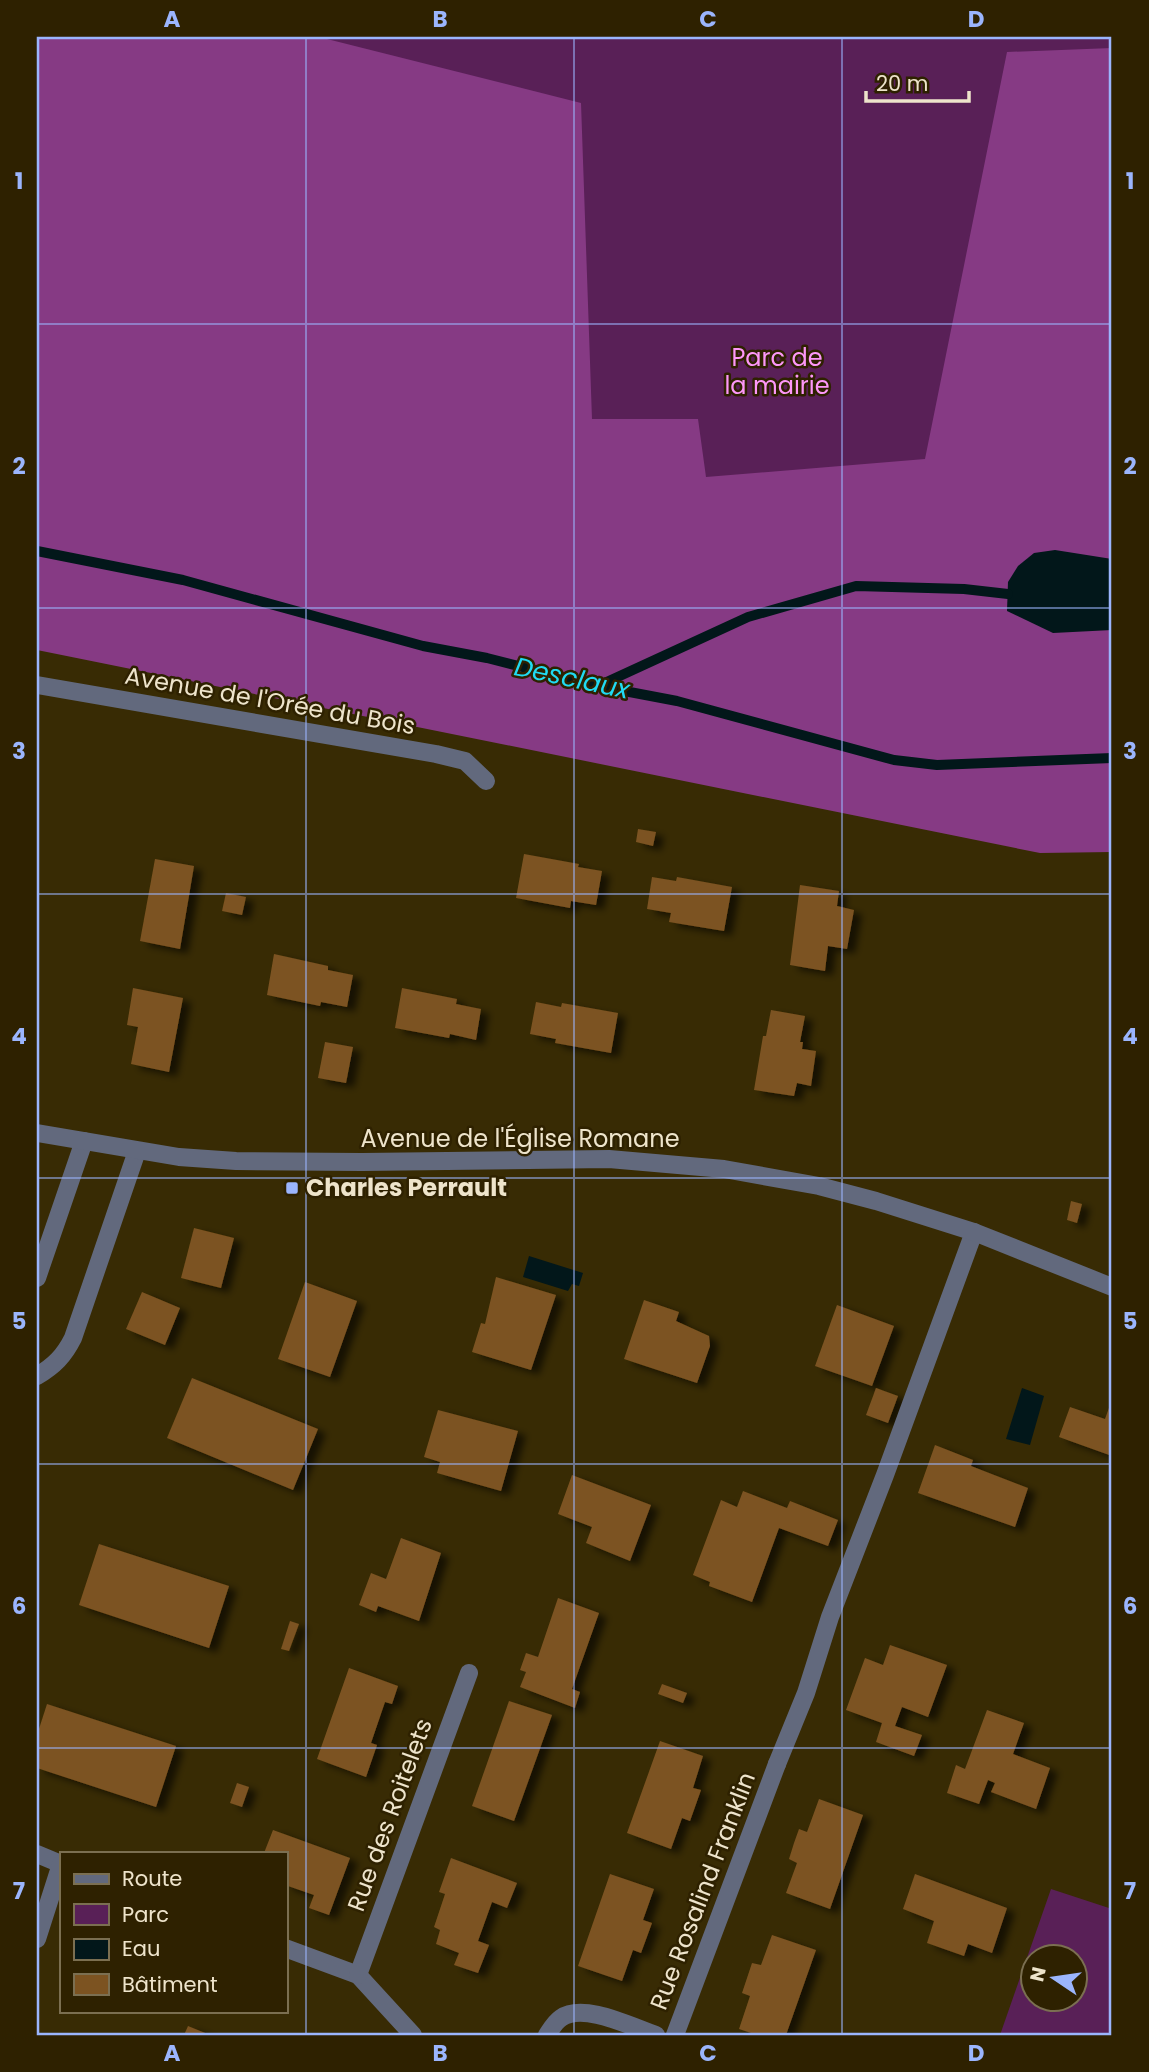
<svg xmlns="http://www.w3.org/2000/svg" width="1149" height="2072" font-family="Poppins,sans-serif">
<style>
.green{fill:#592057;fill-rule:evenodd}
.forest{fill:#863a84}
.water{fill:#02171a}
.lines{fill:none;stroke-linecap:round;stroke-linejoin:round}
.stream{stroke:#02171a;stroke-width:10}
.building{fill:#7c5321;filter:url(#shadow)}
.service{stroke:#62697d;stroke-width:18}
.minor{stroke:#62697d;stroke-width:18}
.tertiary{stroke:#62697d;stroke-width:18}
.grid{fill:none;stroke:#9bb5fd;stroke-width:2;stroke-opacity:0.55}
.poi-dot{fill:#9bb5fd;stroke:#2e2100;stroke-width:2.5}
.labels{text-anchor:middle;stroke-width:5;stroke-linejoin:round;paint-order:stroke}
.park-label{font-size:24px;fill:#fd97f8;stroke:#2e2100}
.street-label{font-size:24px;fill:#eee4cb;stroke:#2e2100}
.poi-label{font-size:24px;font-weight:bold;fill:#eee4cb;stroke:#2e2100;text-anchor:start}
.water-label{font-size:26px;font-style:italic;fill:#20dbf2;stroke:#2e2100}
.neatline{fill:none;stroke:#9bb5fd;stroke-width:2.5}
.grid-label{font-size:23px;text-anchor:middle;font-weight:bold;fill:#9bb5fd}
</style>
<defs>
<filter id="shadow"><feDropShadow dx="8" dy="4.5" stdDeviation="3.5" flood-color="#0009"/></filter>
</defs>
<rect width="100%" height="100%" fill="#382b04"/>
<g class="green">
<polygon points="37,37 1112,37 1112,747 916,760"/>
<path d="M1051,1889L1112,1909V2035H1000ZM1034,1956H1076V1998H1034Z"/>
</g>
<polygon class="forest" points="37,37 319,37 581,103 592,419 698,419 706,477 925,459 1007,52 1112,48 1112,852 1040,853 37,650"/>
<g class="water">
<polygon points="1055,550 1112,559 1112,630 1053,633 1007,611 1008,582 1018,566 1034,553"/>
<polygon points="529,1256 583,1273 579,1286 572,1284 568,1291 523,1277"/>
<polygon points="1022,1388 1044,1396 1030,1445 1006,1439"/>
</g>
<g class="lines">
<g class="stream">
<polyline points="37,551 183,580 423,646 487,658 598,686 677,701 894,760 937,765 1112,758"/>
<polyline points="598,686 748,617 856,586 964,589 1008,594"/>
</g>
</g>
<g class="building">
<polygon points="638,829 656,832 653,846 636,842"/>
<polygon points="524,854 579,864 578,867 602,871 596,905 571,901 570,908 516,898"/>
<polygon points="155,859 194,866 180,949 140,941"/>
<polygon points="652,877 676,881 677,877 732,887 724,931 669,922 671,913 647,909"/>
<polygon points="800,885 839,891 837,906 854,910 847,949 828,946 825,971 790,965"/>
<polygon points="226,893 246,897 242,915 222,911"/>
<polygon points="274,954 328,966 328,970 353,975 347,1007 321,1002 320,1006 267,995"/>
<polygon points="133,988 183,998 169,1072 131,1064 138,1027 127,1025"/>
<polygon points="402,988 457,999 456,1004 481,1009 476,1040 450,1034 449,1038 395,1028"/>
<polygon points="536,1002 561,1007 562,1003 618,1013 611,1053 555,1043 556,1039 530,1034"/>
<polygon points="771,1010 805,1016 800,1042 803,1042 802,1049 816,1051 811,1086 797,1083 794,1096 754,1090 763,1036 766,1036"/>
<polygon points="325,1042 353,1047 346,1083 318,1078"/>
<polygon points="1071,1201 1082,1204 1077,1223 1067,1220"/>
<polygon points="194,1228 234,1238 221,1288 181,1278"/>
<polygon points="496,1277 556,1295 531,1370 472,1352 481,1323 485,1324"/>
<polygon points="305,1282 357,1301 330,1377 278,1359"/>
<polygon points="142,1292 180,1308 165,1345 126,1329"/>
<polygon points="644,1300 679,1312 676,1321 709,1336 710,1346 697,1383 624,1359"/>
<polygon points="837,1305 894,1326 872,1386 815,1366"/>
<polygon points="192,1378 318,1429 293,1490 167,1438"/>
<polygon points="876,1388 898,1396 888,1423 866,1415"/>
<polygon points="1110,1405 1112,1406 1112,1456 1059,1437 1070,1407 1105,1419"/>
<polygon points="438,1410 518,1431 501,1491 437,1473 440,1462 424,1457"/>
<polygon points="935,1445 973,1460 971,1466 1028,1488 1015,1527 918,1493"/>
<polygon points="572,1475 651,1505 630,1561 586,1543 592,1527 558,1514"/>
<polygon points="743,1491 787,1508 790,1501 838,1520 828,1546 779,1528 752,1602 709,1586 710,1582 693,1575 721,1500 737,1507"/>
<polygon points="401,1538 441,1553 419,1621 378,1606 376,1612 359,1605 371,1573 386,1579"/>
<polygon points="99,1544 229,1586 209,1648 79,1605"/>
<polygon points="558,1598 599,1613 572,1689 580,1692 575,1708 520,1687 526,1672 520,1670 526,1653 538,1657"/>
<polygon points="290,1621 299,1624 289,1651 281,1649"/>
<polygon points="890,1645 947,1665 928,1717 902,1707 895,1726 922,1735 914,1756 876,1742 882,1723 846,1710 865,1658 883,1665"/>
<polygon points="349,1668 398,1686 392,1704 385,1702 371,1743 377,1745 366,1777 317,1759"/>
<polygon points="662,1684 687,1693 683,1703 658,1694"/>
<polygon points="509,1701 552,1715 514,1821 472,1806"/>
<polygon points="47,1704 176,1746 156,1807 37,1768 37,1735"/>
<polygon points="987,1710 1024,1723 1013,1754 1050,1768 1036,1809 991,1792 995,1783 988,1780 979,1804 947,1793 956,1765 965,1769"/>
<polygon points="660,1741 703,1756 693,1788 701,1790 690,1821 682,1818 671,1849 627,1833"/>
<polygon points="237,1783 249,1787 242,1807 230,1803"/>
<polygon points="819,1799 863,1815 830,1909 786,1893 797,1863 789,1859 794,1843 799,1829 807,1832"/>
<polygon points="273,1830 350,1858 329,1915 309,1908 314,1895 285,1885 285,1853 264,1853"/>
<polygon points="451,1858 517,1883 507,1908 492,1902 478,1941 489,1945 478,1973 454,1965 459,1953 436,1944 440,1930 434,1927 445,1894 439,1892"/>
<polygon points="610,1874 654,1889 643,1920 652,1923 641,1953 633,1950 622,1981 578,1966"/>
<polygon points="915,1874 1007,1908 992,1953 968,1944 964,1956 927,1943 934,1921 903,1909"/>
<polygon points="772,1935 816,1950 786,2035 757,2035 739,2029 750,1996 742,1993 752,1963 761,1965"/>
<polygon points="188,2026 210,2035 184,2035"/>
</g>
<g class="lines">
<polyline class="service" points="777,1764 806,1693 830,1617 885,1475 974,1232"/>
<g class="minor">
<polyline points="37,685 436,754 465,761 486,781"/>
<polyline points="37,1278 84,1141"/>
<path d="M37,1376C54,1366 64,1356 73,1338L137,1151"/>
<polyline points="37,1854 61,1864"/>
<polyline points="37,1939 61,1864"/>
<polyline points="285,1948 358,1975 413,2035"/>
<polyline points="358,1975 469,1673"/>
<path d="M547,2035C551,2029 555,2022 561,2018C583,2002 632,2027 656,2035"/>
<polyline points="675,2035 777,1764"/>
</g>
<polyline class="tertiary" points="37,1133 179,1157 236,1161 362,1162 609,1159 724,1169 819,1186 876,1201 974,1232 1112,1287"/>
</g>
<path class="grid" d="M306,37V2035M574,37V2035M842,37V2035M37,324H1112M37,608H1112M37,894H1112M37,1178H1112M37,1464H1112M37,1748H1112"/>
<rect class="poi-dot" x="285" y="1181" width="14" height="14" rx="3.5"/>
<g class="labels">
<g class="park-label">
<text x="777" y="366">Parc de<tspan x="777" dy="28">la mairie</tspan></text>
</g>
<g class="street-label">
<text transform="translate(270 701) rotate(10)" y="8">Avenue de l'Orée du Bois</text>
<text x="520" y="1147">Avenue de l'Église Romane</text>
<text transform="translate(390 1815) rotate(-70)" y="8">Rue des Roitelets</text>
<text transform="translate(703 1891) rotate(-69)" y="8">Rue Rosalind Franklin</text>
</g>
<g class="poi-label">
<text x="306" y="1196">Charles Perrault</text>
</g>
<g class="water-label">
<text transform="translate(572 678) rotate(12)" y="9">Desclaux</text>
</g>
</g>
<rect width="1149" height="2072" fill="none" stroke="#2e2100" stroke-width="77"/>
<rect x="60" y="1852" width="228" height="161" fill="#2e2100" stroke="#7b6f51" stroke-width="2"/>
<rect x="74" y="1874" width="35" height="10" fill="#62697d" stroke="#7b6f51" stroke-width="2"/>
<text x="122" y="1886" font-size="21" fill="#eee4cb">Route</text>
<rect x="74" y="1904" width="35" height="21" fill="#592057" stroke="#7b6f51" stroke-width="2"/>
<text x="122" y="1922" font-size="21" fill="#eee4cb">Parc</text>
<rect x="74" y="1939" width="35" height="21" fill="#02171a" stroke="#7b6f51" stroke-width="2"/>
<text x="122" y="1956" font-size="21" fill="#eee4cb">Eau</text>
<rect x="74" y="1974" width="35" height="21" fill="#7c5321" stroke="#7b6f51" stroke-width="2"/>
<text x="122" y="1992" font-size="21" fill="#eee4cb">Bâtiment</text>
<g transform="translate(1054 1978) rotate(283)"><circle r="33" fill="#2e2100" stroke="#7b6f51" stroke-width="2"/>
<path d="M0-5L12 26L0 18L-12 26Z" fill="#9bb5fd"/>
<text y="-10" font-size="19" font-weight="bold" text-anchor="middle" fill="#eee4cb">N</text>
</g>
<path d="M866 91v10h103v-10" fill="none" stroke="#eee4cb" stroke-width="3.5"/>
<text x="876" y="91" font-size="21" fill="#eee4cb" stroke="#2e2100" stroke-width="5" paint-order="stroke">20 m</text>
<rect x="38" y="38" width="1072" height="1996" class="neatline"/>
<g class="grid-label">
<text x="172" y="27">A</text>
<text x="440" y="27">B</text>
<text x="708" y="27">C</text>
<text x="976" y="27">D</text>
<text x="19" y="189">1</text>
<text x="1130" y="189">1</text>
<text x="19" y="474">2</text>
<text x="1130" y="474">2</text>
<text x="19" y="759">3</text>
<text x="1130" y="759">3</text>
<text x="19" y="1044">4</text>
<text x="1130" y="1044">4</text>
<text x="19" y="1329">5</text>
<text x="1130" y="1329">5</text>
<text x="19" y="1614">6</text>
<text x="1130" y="1614">6</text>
<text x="19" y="1899">7</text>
<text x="1130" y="1899">7</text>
<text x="172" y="2061">A</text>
<text x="440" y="2061">B</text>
<text x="708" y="2061">C</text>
<text x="976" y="2061">D</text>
</g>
</svg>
